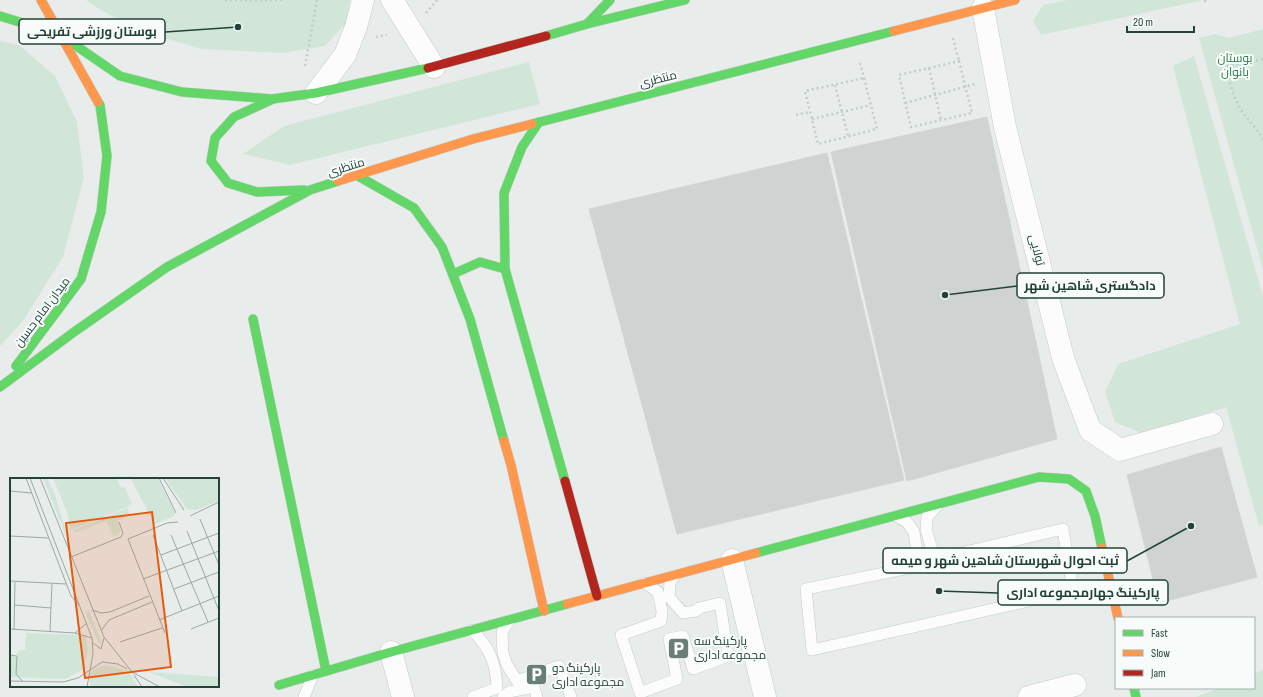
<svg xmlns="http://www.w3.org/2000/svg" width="1263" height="697" font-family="'Sofia Sans Condensed',Cairo,sans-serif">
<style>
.green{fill:#d1e6d8}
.building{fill:#cfd4d2;stroke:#d1d6d4}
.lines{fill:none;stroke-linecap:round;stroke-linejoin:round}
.lane-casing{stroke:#c5cac8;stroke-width:12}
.street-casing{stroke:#c5cac8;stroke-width:23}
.fast-casing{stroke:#c3cbc8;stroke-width:10}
.slow-casing{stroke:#c3cbc8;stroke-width:10}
.jam-casing{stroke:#c3cbc8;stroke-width:10}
.path{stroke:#c3ccca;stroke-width:2.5;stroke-dasharray:2 3;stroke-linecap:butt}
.lane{stroke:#fcfcfc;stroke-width:11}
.street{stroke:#fcfcfc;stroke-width:22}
.fast{stroke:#63d668;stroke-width:9}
.slow{stroke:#ff974d;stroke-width:9}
.jam{stroke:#b3261e;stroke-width:9}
.labels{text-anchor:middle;stroke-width:4;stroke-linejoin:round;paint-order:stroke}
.park-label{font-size:12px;fill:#2d7a4b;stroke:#f7fbf9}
.street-label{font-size:12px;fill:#24423a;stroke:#f7fbf9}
.poi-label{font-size:12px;fill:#24423a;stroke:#f7fbf9;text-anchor:start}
.inset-road{fill:none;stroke:#9aa9a4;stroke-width:1}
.view{fill:#e8590c;fill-opacity:0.15;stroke:#e8590c;stroke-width:2}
.inset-edge{fill:none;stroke:#24423a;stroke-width:2}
.leader{fill:none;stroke:#24423a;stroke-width:1.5}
.callout-dot{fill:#24423a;stroke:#f7fbf9;stroke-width:1.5}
.callout{fill:#f7fbf9;stroke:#24423a;stroke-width:1.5}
.callout-label{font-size:13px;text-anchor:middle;font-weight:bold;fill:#24423a}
</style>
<rect width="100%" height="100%" fill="#e8edeb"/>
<g class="green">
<polygon points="86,0 350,0 347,22 325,46 283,53 202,49 143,32 97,8"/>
<polygon points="1068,0 1204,0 1041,35 1033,21 1043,5"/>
<polygon points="1263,29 1263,270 1199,38 1216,34 1229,38"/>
<polygon points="0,41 19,45 55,76 77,122 84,177 63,257 23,321 0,346"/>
<polygon points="1194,56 1263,296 1263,525 1259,526 1226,407 1143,434 1115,422 1105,392 1118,364 1240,324 1173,66"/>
<polygon points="529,62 540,104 290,165 243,154 284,126"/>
<polygon points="1263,670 1263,697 1196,697 1219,688 1254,688 1254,674"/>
</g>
<g class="building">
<polygon points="987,117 1057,439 907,481 831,152"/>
<polygon points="827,153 904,480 677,534 589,209"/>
<polygon points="1221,447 1257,577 1159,603 1127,475"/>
</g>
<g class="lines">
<defs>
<g id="lane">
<polyline points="896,516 907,522 914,532 919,566 806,589 812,650 1073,591 1063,529 935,559 926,530 927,517 936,507"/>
<polyline points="645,583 658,592 662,611 661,621 621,635 640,693 677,679 669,639 683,636 693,669 728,656 720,603 699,608 696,611 683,613 669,597 670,583 674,576"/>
<polyline points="509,621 502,632 503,653 507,665 517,681 559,666 571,697"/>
<path d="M472,630C490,648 496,663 497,688L473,697"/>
<polyline points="304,697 313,675"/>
<polyline points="503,697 509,692 534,687 537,697"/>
</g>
<g id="street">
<polyline points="392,0 434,67"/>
<polyline points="983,8 1005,127 1063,358 1090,430 1120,450 1212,424"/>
<polyline points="316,93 345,55 356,27 363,0"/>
<polyline points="732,560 765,697"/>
<polyline points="391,652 403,697"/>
<polyline points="1029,697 1075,685"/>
</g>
<g id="fast">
<polyline points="0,16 59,34 120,76 182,92 272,99 316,93 428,68"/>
<polyline points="587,24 610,0"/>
<polyline points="546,36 587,24 685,0"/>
<polyline points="271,100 234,117 215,138 211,161 228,183 257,192 304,190"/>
<polyline points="539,122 522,147 504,193 505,269 565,481"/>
<polyline points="532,124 894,31"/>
<polyline points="358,176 414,208 442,247 470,319 504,441"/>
<polyline points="453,274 480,262 505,269"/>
<polyline points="253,319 326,671"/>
<polyline points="16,366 81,279 101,212 107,156 100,105 98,102"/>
<polyline points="0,387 74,332 167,267 310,190 338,181"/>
<polyline points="756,553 1039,477 1069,479 1086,491 1095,516 1102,548"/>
<polyline points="279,685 391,652 567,604"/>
<polyline points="1134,688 1136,697"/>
</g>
<g id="slow">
<polyline points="41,0 98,102"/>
<polyline points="894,31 1015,0"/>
<polyline points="338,181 473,139 532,124"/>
<polyline points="504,441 511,465 544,611"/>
<polyline points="1102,548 1118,618"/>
<polyline points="567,604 756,553"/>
</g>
<g id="jam">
<polyline points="428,68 546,36"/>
<polyline points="565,481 597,596"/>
</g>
</defs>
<use href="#lane" class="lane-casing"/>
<use href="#street" class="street-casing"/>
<use href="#fast" class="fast-casing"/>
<use href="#slow" class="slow-casing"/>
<use href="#jam" class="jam-casing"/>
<g class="path">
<polyline points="225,0 282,0"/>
<polyline points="1205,0 1206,5"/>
<polyline points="426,13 437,0"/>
<polyline points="376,37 387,35"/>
<polyline points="953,38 959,61"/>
<path d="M1263,59L1225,67C1230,82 1233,98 1242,111C1249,121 1257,129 1263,139"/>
<polygon points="959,61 972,113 911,127 899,75"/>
<polyline points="860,63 864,78"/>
<polyline points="305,66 317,0"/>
<polyline points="929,68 941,120"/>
<polygon points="864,78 877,129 818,144 805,91"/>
<polyline points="835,85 848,136"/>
<polyline points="905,103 975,84"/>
<polyline points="796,115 810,112"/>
<polyline points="812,119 871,105"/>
</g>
<use href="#lane" class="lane"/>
<use href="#street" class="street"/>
<use href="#fast" class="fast"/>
<use href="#slow" class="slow"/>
<use href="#jam" class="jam"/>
</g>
<defs>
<symbol id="parking-square" viewBox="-11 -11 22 22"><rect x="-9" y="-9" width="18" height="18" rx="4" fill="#697e78" stroke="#f7fbf9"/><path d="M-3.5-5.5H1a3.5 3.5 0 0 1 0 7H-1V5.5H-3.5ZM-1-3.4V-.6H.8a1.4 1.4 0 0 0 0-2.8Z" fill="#fff"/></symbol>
</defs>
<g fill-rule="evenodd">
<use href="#parking-square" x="666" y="636" width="25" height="25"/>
<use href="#parking-square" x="524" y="662" width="25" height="25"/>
</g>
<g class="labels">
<g class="park-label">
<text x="1235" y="62">بوستان<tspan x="1235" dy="14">بانوان</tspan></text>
</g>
<g class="street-label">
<text transform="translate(658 79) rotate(-14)" y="4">منتظری</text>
<text transform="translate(346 167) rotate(-17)" y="4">منتظری</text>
<text transform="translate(1037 250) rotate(76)" y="4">تولایی</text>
<text transform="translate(42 312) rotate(-53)" y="4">میدان امام حسین</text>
</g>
<g class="poi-label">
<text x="694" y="645">پارکینگ سه<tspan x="694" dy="14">مجموعه اداری</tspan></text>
<text x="552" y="672">پارکینگ دو<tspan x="552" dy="14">مجموعه اداری</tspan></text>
</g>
</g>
<g transform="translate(10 478)">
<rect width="209" height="209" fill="#e8edeb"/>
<path d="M33,0H37L45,17L62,73ZM43,0H107L110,8L115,10L122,27L61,52L57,34ZM120,0H148L165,35L164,38L145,46ZM155,0H209V23L186,32L177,31ZM117,30L121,37L107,43L111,53L106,58L103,57L96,43L65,55L64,52ZM79,132L91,162L90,168L75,134ZM16,155L72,157L76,159L78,174L72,192L55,201L0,199V178H7L8,172H15ZM95,187L114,192L121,197L128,209H80V197L83,192ZM139,194L209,199V209H177Z" fill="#d1e6d8"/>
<path class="inset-road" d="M16,0L61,118L69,127M20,0L82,160L83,176L77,209M30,0L94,159L122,194L150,209M149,0L166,35M153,0L174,32M0,13L22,15M180,38L209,24M190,41L209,87M177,53L209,133M143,57L172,133M161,57L198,144M0,58L39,60M151,77L209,55M61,79L111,59L113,55L109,44M133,101L209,73M0,103L56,106M164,111L209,94M5,127L41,130M82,132L91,135L100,134L139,118M149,142L209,118M0,151L65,155L82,160M181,151L209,140M4,152L5,104M40,153L42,105M91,153L99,142L142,124M65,155L77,145M155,155L118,61L157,45L168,44M110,164L152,150M83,165L91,171L94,160M0,177L7,178L6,196L13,204M124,197L132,209M0,203L53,204L68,200L92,184L108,186L117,191"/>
<path class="view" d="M142,34L161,189L75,200L56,45Z"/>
<rect width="209" height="209" class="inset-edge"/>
</g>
<path class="leader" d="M238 27L165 32M945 295L1017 286M1191 526L1127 561M939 591L998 593"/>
<g class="callout-dot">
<circle cx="238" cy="27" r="4"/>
<circle cx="945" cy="295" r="4"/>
<circle cx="1191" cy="526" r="4"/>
<circle cx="939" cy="591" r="4"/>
</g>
<g class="callout">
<rect x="19" y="19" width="146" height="25" rx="4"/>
<rect x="1017" y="273" width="147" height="25" rx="4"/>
<rect x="883" y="548" width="244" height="25" rx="4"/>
<rect x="998" y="580" width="170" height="25" rx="4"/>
</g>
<g class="callout-label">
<text x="92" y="36">بوستان ورزشی تفریحی</text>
<text x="1090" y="290">دادگستری شاهین شهر</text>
<text x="1005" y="565">ثبت احوال شهرستان شاهین شهر و میمه</text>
<text x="1083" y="597">پارکینگ جهارمجموعه اداری</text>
</g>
<rect x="1115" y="617" width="140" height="72" fill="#f7fbf9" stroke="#a3b1ad"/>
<rect x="1123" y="630" width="20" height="6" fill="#63d668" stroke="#a3b1ad"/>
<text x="1151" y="637" font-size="12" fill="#24423a">Fast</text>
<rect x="1123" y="650" width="20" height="6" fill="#ff974d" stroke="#a3b1ad"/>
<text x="1151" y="657" font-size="12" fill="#24423a">Slow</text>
<rect x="1123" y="670" width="20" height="6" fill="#b3261e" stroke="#a3b1ad"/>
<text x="1151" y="677" font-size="12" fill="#24423a">Jam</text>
<path d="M1127 26v6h67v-6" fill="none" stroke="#24423a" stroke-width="2"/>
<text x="1133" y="26" font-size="12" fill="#24423a" stroke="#f7fbf9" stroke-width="3" paint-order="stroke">20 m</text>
</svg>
